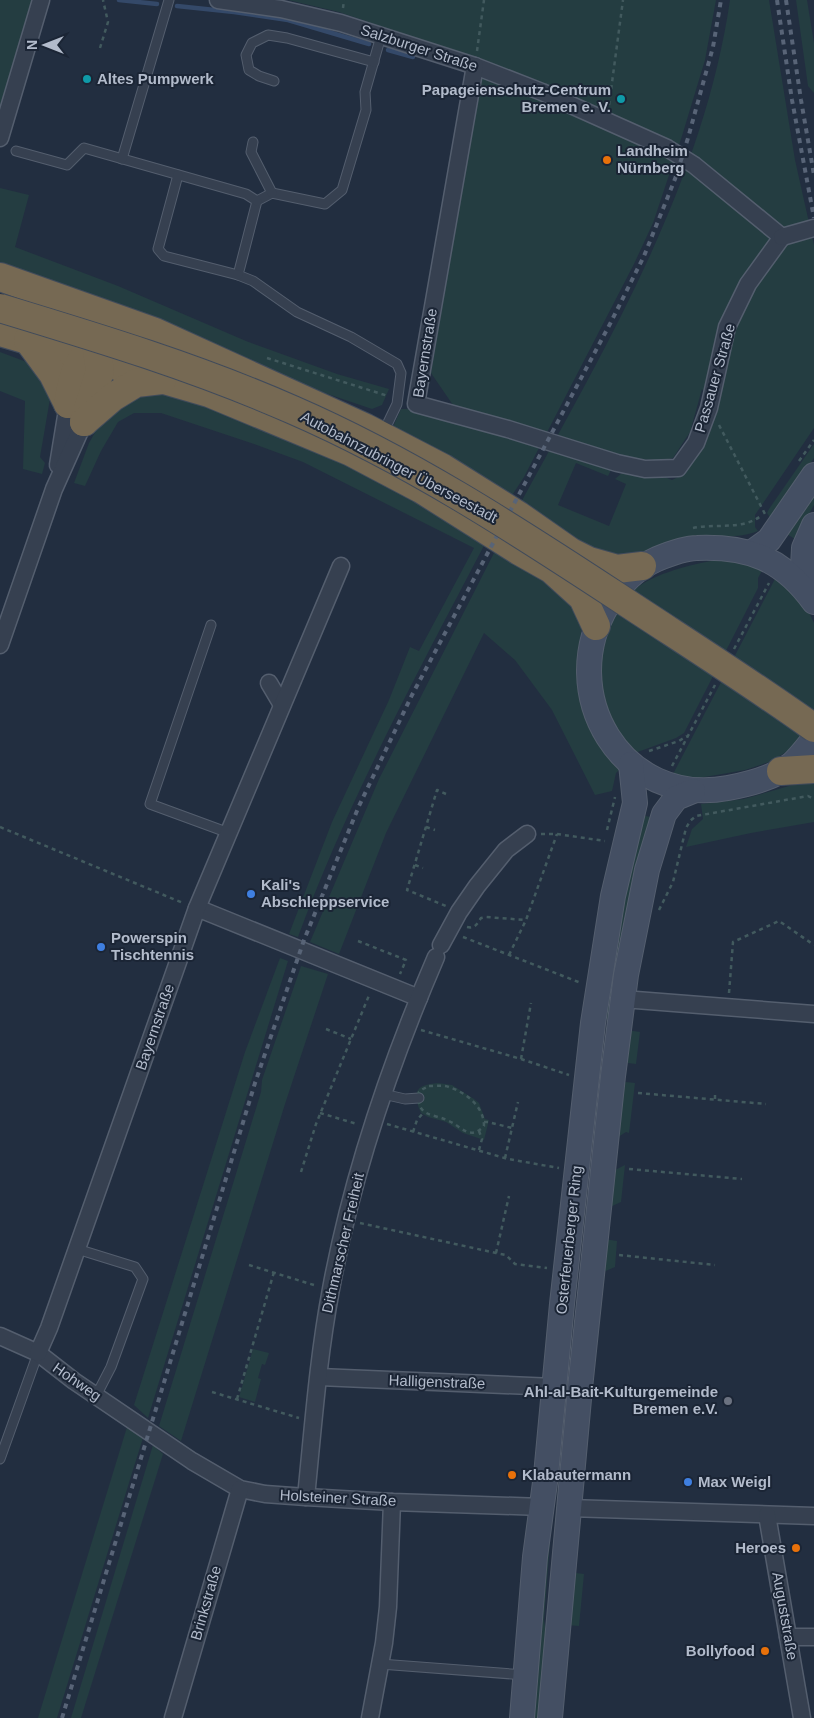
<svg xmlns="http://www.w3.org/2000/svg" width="814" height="1718" font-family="Arial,sans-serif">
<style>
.green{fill:#243d41;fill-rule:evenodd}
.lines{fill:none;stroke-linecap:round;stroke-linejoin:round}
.stream{stroke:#344969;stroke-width:4.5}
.lane-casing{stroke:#545e6e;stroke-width:11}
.street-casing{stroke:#545e6e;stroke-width:19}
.secondary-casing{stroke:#545e6e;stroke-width:26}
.highway-casing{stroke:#414b5b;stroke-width:30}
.path{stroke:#425a5e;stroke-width:2.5;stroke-dasharray:4 4;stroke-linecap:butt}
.lane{stroke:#364050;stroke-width:9}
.street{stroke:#364050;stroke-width:16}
.secondary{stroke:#444f63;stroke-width:24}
.highway{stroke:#766953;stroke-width:28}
.rail{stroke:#586477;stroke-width:4;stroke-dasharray:5 5;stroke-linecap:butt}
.highway-bridge-casing{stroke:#414b5b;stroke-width:30;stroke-linecap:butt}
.highway-bridge{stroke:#766953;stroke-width:28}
.culture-dot{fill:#0f9aa8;stroke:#1b2535;stroke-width:2}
.food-dot{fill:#e8710a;stroke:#1b2535;stroke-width:2}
.shop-dot{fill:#3f7fe0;stroke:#1b2535;stroke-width:2}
.worship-dot{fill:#6b7280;stroke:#1b2535;stroke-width:2}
.labels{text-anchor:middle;stroke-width:4;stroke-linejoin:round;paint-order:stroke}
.street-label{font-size:15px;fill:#b2bbcb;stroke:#1b2535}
.poi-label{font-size:15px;font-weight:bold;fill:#b2bbcb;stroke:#1b2535;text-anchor:start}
</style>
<rect width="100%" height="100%" fill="#222e40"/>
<g class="green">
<polygon points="0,0 37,0 0,148"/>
<polygon points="288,0 716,0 705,60 682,136 653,223 634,264 574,380 524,477 509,500 392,429 401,409 421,409 531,442 537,429 455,408 431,373 483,61 339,12"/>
<path d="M730,0H769L795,160L814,245V428L755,515V527L758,531C739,539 720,535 700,537C669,540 641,558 609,560L519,506C606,346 703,184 730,0ZM702,389L714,404L678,477L672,480L655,473L623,472L615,479L626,484L609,526L558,505L576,463L608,476L611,470L576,445C607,452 642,465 673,458L690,432Z"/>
<polygon points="796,0 807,0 814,43 814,93 808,86"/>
<polygon points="0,188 29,195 15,247 118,286 246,341 337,374 389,389 382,405 372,409 304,386 256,362 179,328 70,287 0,265"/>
<polygon points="0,352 32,364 51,393 40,457 45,463 42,474 23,469 25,401 0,391"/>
<path d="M165,389L350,463L489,536C420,668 349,798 298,937L289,934L332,822L389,700L410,647L419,651L474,548L303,462L254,444L161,413H134L118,422L101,451L85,486L74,483L89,443L110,406L136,391Z"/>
<polygon points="814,444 814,458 771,519 767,513 769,509"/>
<polygon points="814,493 814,505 795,539 785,533"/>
<polygon points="497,547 568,598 582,626 578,656 579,688 586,719 600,745 619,770 616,773 612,791 595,795 552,710 515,660 484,633 386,833 339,954 310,942 379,779"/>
<path d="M711,561H738L763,569L758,578V588L684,733L676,738L635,753C622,738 608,722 602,703C592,669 605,617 630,593C650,575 685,566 711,561Z"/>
<polygon points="776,577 808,610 814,623 814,717 795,746 772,761 745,770 699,778 683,779 672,776"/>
<polygon points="814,781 814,822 751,833 686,847 692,829 703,819 701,804 744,799 803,782"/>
<polygon points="638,814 654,818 617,1020 598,1018"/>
<polygon points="280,958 288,961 148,1418 134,1405 245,1052"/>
<polygon points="301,966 328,974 285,1104 181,1441 159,1426 261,1092 262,1080"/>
<polygon points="627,1030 640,1032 636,1064 628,1063 623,1058"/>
<polygon points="626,1082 635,1083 629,1133 626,1132 615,1139 620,1086"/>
<path d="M438,1083L452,1085L474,1099L479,1103L485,1119L489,1120L484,1140L463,1133L446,1122L428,1117L421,1113C412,1092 415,1085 438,1083Z"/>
<polygon points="625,1165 621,1202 608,1208 611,1172"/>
<polygon points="604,1239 617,1241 615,1267 601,1273"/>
<polygon points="253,1349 269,1353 265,1365 262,1364 258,1378 261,1379 255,1402 239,1397"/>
<polygon points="127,1427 143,1438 132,1473 57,1718 38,1718"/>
<polygon points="153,1445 163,1454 81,1718 71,1718"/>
<polygon points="542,1540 550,1541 544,1620 549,1648 545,1718 527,1718"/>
<polygon points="576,1573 584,1574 579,1626 566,1625 570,1577"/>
</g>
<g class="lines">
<g class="stream">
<polyline points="119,0 157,4"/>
<polyline points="177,6 234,12 288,20 369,44"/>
<polyline points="388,50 413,57"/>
</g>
<defs>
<g id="lane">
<polyline points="381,36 365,92 366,110 342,190 325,204 272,193 257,201 238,275 253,281 297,312 351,337 397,364 401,373 397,404 383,433"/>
<polyline points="274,81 259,76 249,70 246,55 252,43 268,35 287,38 374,62"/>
<polyline points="253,142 251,152 272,193"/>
<polyline points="16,151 67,165 84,148 246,194 257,201"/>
<polyline points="122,159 169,0"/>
<polyline points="178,175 158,249 164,256 238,275"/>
<polyline points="211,625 150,804 229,833"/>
<polyline points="383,1094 405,1099 419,1098"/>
<polyline points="77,1249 135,1267 143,1279 111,1367 96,1396"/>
<polyline points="0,1459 38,1353"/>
<polyline points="380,1664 525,1675"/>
</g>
<g id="street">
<polyline points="218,0 281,9 341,23 475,66 542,92 667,148 694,165 782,237"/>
<polyline points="475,66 416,404 508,429 617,463 645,469 678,468 696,443 709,408 727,327 748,284 782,237"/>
<polyline points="0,138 41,0"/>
<polyline points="782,237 814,228"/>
<polyline points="58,465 68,404"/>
<polyline points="0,645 54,489 84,422"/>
<polyline points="269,683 282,705"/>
<polyline points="197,908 419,998"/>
<polyline points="441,945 459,912 477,886 506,850 527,834"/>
<polyline points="623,999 814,1014"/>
<polyline points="0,1336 38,1353 74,1381 192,1461 240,1489 265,1494 306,1497 392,1502 542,1507"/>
<polyline points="38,1353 49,1328 197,908 341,566"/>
<polyline points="319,1377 554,1387"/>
<path d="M306,1497C313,1428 318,1358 331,1289C352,1175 390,1064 436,957"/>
<polyline points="569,1508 814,1516"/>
<polyline points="767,1515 802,1718"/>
<polyline points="788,1637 814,1637"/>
<polyline points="173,1718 240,1489"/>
<polyline points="370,1718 384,1643 388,1607 392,1502"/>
</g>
<g id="secondary">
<polyline points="751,553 769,540 814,475"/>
<polyline points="802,586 804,548 814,525"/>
<path d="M814,602C783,559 749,546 697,548C684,548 669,554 657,559C635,569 621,583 608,604C554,693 622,808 728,788C749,784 774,778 792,764C800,757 807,747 814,739"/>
<polyline points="522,1718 535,1557 546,1475 562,1304 593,1023 613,896 635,803 631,764"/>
<polyline points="550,1718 580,1388 613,1076 626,975 647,870 664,814 676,798 693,791"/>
</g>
<g id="highway">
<polyline points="0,277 155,332 366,428 443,468 518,515 571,552 589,561 617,569 642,566"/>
<polyline points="0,332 209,393 351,452 421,489 519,551 551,569 583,598 596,626"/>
<polyline points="28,340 53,374 68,404"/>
<path d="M68,404C73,376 74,364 96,344"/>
<polyline points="84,422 100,371 96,343"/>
<polyline points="84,422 113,397 136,383 162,380"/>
<polyline points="781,771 814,769"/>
</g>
</defs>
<use href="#lane" class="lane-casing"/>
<use href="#street" class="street-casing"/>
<use href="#secondary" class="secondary-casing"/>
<use href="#highway" class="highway-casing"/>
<g class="path">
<polyline points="343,8 344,0"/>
<polyline points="100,48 108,22 103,0"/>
<polyline points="477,51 484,0"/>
<polyline points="609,105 623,0"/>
<polyline points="267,358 388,396"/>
<polyline points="719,425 765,514"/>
<polyline points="799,461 814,440"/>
<path d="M693,528C715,523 743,531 762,515"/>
<polyline points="734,649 769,583"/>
<polyline points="649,751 679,741 687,736"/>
<polyline points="672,766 715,685"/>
<polyline points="446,794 437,790 407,890 446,906"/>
<polyline points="0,827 183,903"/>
<polyline points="426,827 435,830"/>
<polyline points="607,830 615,797"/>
<polyline points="541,834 557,834 605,841"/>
<polyline points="415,865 423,868"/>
<polyline points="659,910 673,882 686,828 690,821 696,816 808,796 814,799"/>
<path d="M467,927C475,929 477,924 481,918L486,917L526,920"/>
<polyline points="463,937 581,983"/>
<polyline points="358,941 406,960 400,974"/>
<polyline points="509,955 526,920 557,834"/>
<polyline points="729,993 733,942 779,921 814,945"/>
<polyline points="326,1029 351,1039"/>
<polyline points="421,1030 521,1059 569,1075"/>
<polyline points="521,1059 531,1003"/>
<path d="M429,1086C436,1086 443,1085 449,1087C467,1093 484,1107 484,1126C470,1141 462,1127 449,1121C433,1113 416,1118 419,1092L423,1089Z"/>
<polyline points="638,1093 766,1104"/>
<polyline points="715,1099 715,1091"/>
<polyline points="320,1113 357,1124"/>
<polyline points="484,1122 488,1122 512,1128"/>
<polyline points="387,1124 508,1159 559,1168"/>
<polyline points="413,1132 417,1120 424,1112"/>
<polyline points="479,1150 482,1139 479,1131"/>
<polyline points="505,1158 518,1102"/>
<polyline points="629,1169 742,1179"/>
<polyline points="301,1172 316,1124 370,993"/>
<polyline points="360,1223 496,1253 506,1255 515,1264 547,1268"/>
<polyline points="496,1253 509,1196"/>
<polyline points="619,1255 715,1265"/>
<polyline points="249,1265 317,1286"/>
<polyline points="212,1392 299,1418"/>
<polyline points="237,1399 274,1272"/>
</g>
<use href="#lane" class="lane"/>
<use href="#street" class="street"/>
<use href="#secondary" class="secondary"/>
<use href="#highway" class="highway"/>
<g class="rail">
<polyline points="777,0 792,100 814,218"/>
<polyline points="786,0 801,100 814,175"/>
<polyline points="62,1718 255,1083 304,940 359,806 412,695 611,322 644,256 675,179 688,138 713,47 721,0"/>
</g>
<defs>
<path id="highway-bridge" d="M0,308C99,338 198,368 293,410C408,460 513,528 618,597C683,640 750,682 814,728"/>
</defs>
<use href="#highway-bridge" class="highway-bridge-casing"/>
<use href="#highway-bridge" class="highway-bridge"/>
</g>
<g class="culture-dot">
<circle cx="87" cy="79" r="5"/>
<circle cx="621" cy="99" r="5"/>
</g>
<g class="food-dot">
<circle cx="607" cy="160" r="5"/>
<circle cx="512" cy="1475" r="5"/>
<circle cx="796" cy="1548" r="5"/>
<circle cx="765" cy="1651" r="5"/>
</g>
<g class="shop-dot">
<circle cx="251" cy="894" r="5"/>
<circle cx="101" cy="947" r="5"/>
<circle cx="688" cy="1482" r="5"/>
</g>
<circle class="worship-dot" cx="728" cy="1401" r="5"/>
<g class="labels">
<g class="street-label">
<text transform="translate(419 48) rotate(18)" y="5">Salzburger Straße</text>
<text transform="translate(425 353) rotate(-81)" y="5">Bayernstraße</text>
<text transform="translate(715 378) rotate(-74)" y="5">Passauer Straße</text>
<text transform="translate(399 467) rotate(28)" y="5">Autobahnzubringer Überseestadt</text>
<text transform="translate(155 1027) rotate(-71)" y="5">Bayernstraße</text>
<text transform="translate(569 1240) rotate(-84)" y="5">Osterfeuerberger Ring</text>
<text transform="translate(343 1243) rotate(-77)" y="5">Dithmarscher Freiheit</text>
<text transform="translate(77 1382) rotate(35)" y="5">Hohweg</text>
<text transform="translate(437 1382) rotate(2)" y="5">Halligenstraße</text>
<text transform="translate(338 1498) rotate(3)" y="5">Holsteiner Straße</text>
<text transform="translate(206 1603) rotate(-74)" y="5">Brinkstraße</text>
<text transform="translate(785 1616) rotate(80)" y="5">Auguststraße</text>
</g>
<g class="poi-label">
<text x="97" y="84">Altes Pumpwerk</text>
<text x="611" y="95" text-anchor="end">Papageienschutz-Centrum<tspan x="611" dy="17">Bremen e. V.</tspan></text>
<text x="617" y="156">Landheim<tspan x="617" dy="17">Nürnberg</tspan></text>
<text x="261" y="890">Kali's<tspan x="261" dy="17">Abschleppservice</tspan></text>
<text x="111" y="943">Powerspin<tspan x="111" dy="17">Tischtennis</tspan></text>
<text x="718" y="1397" text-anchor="end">Ahl-al-Bait-Kulturgemeinde<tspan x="718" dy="17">Bremen e.V.</tspan></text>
<text x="522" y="1480">Klabautermann</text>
<text x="698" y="1487">Max Weigl</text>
<text x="786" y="1553" text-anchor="end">Heroes</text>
<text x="755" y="1656" text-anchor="end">Bollyfood</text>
</g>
</g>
<g transform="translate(45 45) rotate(270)" stroke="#1b2535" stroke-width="4" paint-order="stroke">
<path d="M0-4L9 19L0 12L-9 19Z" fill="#b2bbcb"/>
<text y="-8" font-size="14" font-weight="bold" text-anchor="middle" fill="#b2bbcb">N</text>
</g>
</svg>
